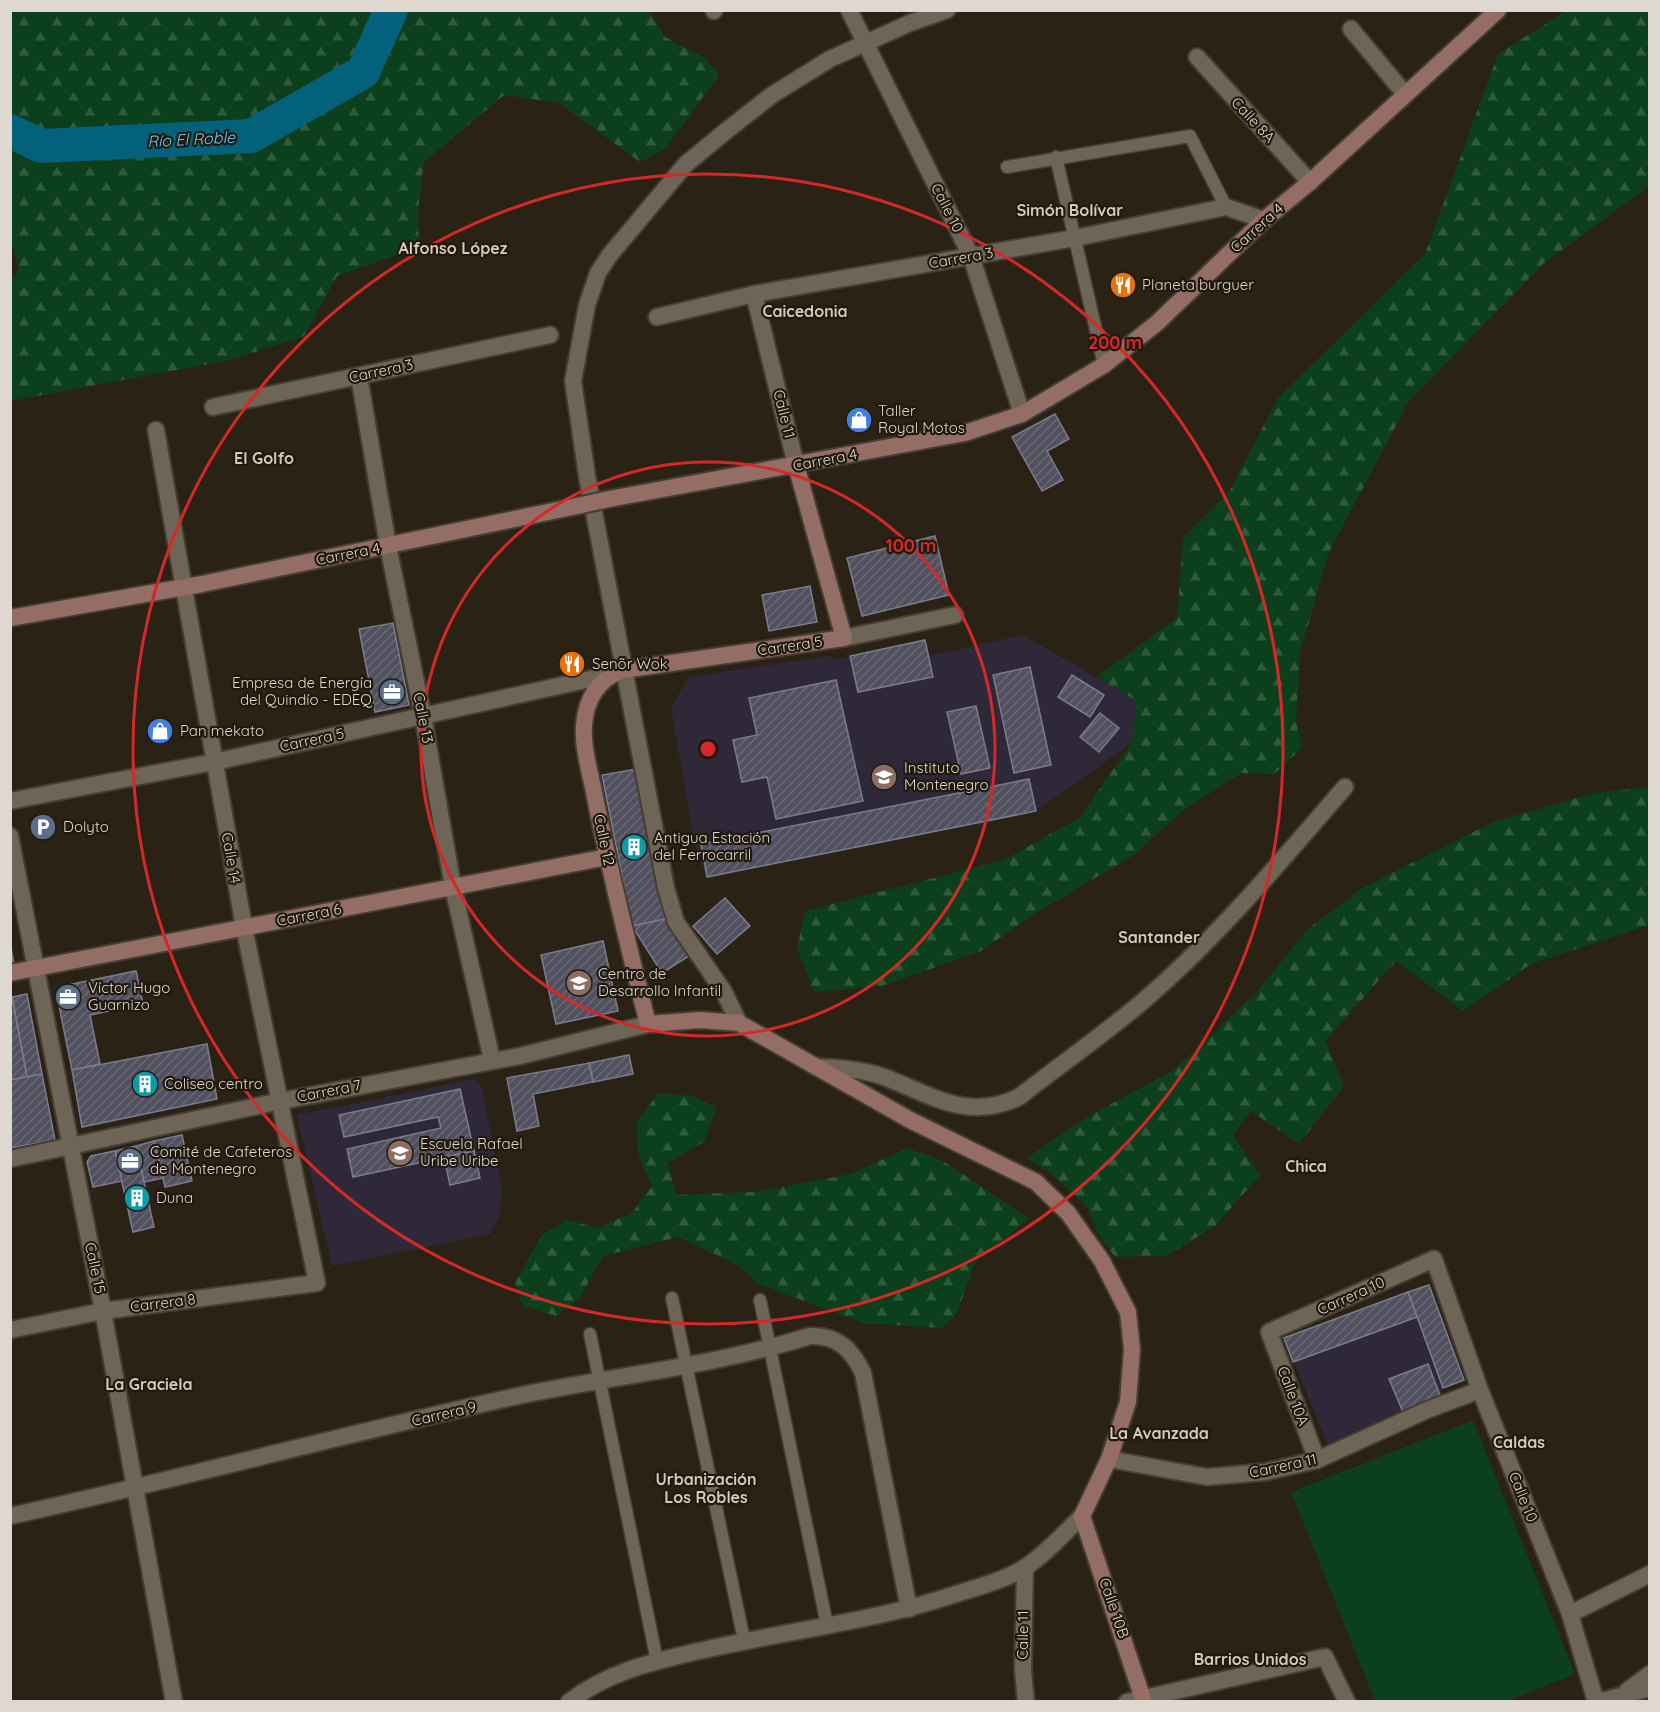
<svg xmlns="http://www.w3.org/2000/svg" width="1660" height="1712" font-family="Quicksand,sans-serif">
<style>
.education{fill:#2e2838}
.forest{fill:url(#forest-firs)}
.pitch{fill:#0c3f1c}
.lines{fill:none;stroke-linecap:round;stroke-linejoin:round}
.river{stroke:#04617b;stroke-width:34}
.building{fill:url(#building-hatch);stroke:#7d7c8d;stroke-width:1.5}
.service-casing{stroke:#443d34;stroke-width:15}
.minor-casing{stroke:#443d34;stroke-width:20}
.tertiary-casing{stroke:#443d34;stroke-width:20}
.secondary-casing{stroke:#443d34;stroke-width:20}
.service{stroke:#6f6557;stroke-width:12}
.minor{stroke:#6f6557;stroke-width:16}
.tertiary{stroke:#6f6557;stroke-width:16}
.secondary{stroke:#946d64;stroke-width:16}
.secondary-bridge-casing{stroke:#443d34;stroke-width:20;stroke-linecap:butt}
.secondary-bridge{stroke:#946d64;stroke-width:16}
.ring{fill:none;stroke:#d62828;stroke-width:3}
.labels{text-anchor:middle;stroke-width:4.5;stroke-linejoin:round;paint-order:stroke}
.street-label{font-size:15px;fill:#ded8d0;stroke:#21190d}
.poi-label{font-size:15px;fill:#ded8d0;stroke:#21190d;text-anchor:start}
.water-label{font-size:16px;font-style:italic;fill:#68cef5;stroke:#21190d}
.neighbourhood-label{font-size:16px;font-weight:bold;fill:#d5c9b9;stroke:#21190d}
.centre{fill:#d62828;stroke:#21190d;stroke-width:3}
.ring-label{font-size:18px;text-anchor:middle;font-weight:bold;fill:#d62828;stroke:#21190d;stroke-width:4.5;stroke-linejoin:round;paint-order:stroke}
</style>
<defs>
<pattern id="forest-firs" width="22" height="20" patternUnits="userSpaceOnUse" patternTransform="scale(1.5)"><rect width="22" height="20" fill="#0c3f1c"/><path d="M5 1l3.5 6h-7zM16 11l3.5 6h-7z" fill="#2f5a3c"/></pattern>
<pattern id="building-hatch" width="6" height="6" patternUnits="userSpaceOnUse" patternTransform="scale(1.5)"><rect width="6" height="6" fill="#51505f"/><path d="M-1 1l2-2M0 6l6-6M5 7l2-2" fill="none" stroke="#6a6875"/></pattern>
</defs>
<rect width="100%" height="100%" fill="#2b2216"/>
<g class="education">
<polygon points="1023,635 1138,701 1132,743 1036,811 707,877 694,843 671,707 689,677 829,656 839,659 925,640 929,656"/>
<polygon points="474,1079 481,1085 502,1190 499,1217 490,1234 332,1266 297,1115"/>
<polygon points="1429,1285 1464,1380 1443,1388 1440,1395 1328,1445 1284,1338"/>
</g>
<g class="forest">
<polygon points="11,10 649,11 665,37 705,58 719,75 665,149 640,162 559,103 504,95 424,162 418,210 419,247 337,276 304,336 230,360 11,401 11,279 19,269 10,236"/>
<polygon points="1566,11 1649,11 1649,186 1543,264 1409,401 1328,554 1300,654 1296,721 1302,748 1274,774 1241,773 1181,812 1134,855 1036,913 981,951 882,986 814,992 797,948 805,911 1004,860 1079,818 1132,743 1137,701 1096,677 1177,618 1183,538 1229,492 1278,398 1425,254 1498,54"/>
<polygon points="1649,787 1649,925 1531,964 1463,1011 1396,961 1325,1041 1344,1086 1299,1144 1251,1111 1233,1135 1260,1175 1216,1225 1167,1256 1115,1257 1100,1237 1087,1207 1052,1174 1027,1158 1082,1120 1175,1069 1257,992 1308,929 1364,887 1493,822 1595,793"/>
<polygon points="658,1093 692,1096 717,1107 704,1142 668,1163 676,1195 755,1192 851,1174 908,1148 943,1161 1029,1219 975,1262 957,1313 942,1328 863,1323 759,1284 736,1264 678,1237 603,1256 579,1299 556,1316 523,1306 515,1282 542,1235 567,1220 598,1228 632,1213 652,1186 639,1156 636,1124"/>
</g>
<polygon class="pitch" points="1473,1420 1575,1674 1507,1701 1375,1701 1291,1492"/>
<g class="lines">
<polyline class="river" points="10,131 41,146 251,136 363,72 391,10"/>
</g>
<g class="building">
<polygon points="1055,414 1069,439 1047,451 1063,480 1042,491 1012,437"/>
<polygon points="935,536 949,595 862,616 847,558"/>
<polygon points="810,586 817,622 769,631 762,595"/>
<polygon points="393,623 409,705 375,712 359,629"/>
<polygon points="925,640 933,677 858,692 850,656"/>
<polygon points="1030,667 1051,765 1014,773 993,675"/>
<polygon points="1072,675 1104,695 1090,717 1058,697"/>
<polygon points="836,680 863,801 776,819 767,777 742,782 733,740 757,735 749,698"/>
<polygon points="976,706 990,768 961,774 947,712"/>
<polygon points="1100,713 1119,728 1099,752 1080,737"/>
<polygon points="636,769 665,919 632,926 602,775"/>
<polygon points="1029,779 1036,811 707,877 701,844"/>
<polygon points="725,898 750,926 717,954 693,926"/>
<polygon points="665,919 689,956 662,973 632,926"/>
<polygon points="603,941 618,1011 556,1024 541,955"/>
<polygon points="10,943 14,964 10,964"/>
<polygon points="136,971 143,1004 90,1015 100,1064 72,1070 57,996 63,986"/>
<polygon points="27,994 42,1074 27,1077 12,997"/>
<polygon points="12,997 27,1077 10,1080 10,998"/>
<polygon points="207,1044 217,1099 82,1127 72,1070"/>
<polygon points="629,1055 633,1074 593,1082 589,1063"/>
<polygon points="589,1063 593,1082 533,1094 539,1126 517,1131 507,1078"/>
<polygon points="42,1074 55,1140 10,1148 10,1080"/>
<polygon points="460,1089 474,1151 353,1177 347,1149 441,1128 438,1117 344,1137 339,1115"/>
<polygon points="182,1135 192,1181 165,1187 154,1141"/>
<polygon points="154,1141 163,1178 144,1182 136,1146"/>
<polygon points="136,1146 154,1227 133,1232 115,1151"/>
<polygon points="115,1151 122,1181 93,1187 87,1162 91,1156"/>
<polygon points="474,1151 480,1178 450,1185 444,1157"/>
<polygon points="1429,1285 1464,1380 1443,1388 1408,1292"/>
<polygon points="1408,1292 1417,1317 1293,1362 1284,1338"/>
<polygon points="1428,1364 1440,1395 1403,1412 1389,1379"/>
</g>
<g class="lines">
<defs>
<g id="service">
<polyline points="1056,157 1104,365"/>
<polyline points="1007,167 1190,136 1226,207"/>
<polyline points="672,1298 744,1640"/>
<polyline points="760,1300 827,1625"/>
<polyline points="590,1334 657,1661"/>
</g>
<g id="minor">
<polyline points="714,10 714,11"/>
<polyline points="1351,29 1405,94"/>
<polyline points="1197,57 1310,182"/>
<polyline points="754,294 796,465"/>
<polyline points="657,317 754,294 1075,238 1226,207 1264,220"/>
<polyline points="359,376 388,546 423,716 453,887 492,1060"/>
<polyline points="213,407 550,335"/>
<polyline points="844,638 955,615"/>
<polyline points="10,801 214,762 613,674"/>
<polyline points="739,1023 724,992 676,922 666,888 587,476 573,381 587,305 598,273 609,256 686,164 726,131 772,95 830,59 910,23 947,10"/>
<path d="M816,1067C839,1068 862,1069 884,1077C932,1095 967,1122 1019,1097C1060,1065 1103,1035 1142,1002C1217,938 1281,861 1345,787"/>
<polyline points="10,1330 103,1311 317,1283 244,927 156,430"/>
<polyline points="1109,1459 1207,1477 1265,1472 1317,1460 1427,1410 1480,1390"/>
<polyline points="1317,1460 1269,1332 1434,1259 1480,1390 1570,1614 1596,1702"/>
<path d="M10,1516C179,1479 345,1434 513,1397C612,1376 714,1366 810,1336C838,1335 852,1350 863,1373L909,1609"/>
<polyline points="1025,1568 1023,1671 1026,1702"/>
<polyline points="1570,1614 1650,1574"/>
<polyline points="1627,1691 1650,1674"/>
<path d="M569,1702C607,1672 652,1662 699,1651C784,1631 873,1622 956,1594C978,1587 1005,1580 1024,1568C1045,1555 1064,1533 1082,1516"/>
<polyline points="1127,1702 1325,1657 1347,1702"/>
<polyline points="1599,1702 1650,1688"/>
</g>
<g id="tertiary">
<polyline points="849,10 971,256 1022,414"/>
<polyline points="10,836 103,1311 174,1702"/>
<polyline points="10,1159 281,1101 520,1056 648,1024"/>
</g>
<g id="secondary">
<path d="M796,465L844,638L623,670C598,679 586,699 584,725C582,748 591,775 595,797C610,873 629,949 648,1024L700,1020L739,1023L910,1120L1036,1182L1068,1213L1102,1261L1128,1312L1132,1349L1128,1402L1109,1459L1082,1516L1144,1702"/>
<polyline points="609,499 965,433 1022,414 1104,365 1157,323 1264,220 1310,182 1498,10"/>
<polyline points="10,618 202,584 577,506"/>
<polyline points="10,973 607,857"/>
</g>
</defs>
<use href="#service" class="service-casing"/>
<use href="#minor" class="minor-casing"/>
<use href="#tertiary" class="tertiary-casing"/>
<use href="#secondary" class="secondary-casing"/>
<use href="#service" class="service"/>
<use href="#minor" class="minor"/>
<use href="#tertiary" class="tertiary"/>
<use href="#secondary" class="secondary"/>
<defs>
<polyline id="secondary-bridge" points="577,506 609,499"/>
</defs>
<use href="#secondary-bridge" class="secondary-bridge-casing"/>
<use href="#secondary-bridge" class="secondary-bridge"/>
</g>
<g class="ring">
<circle cx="708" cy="749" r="287"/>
<circle cx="708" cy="749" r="575"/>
</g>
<defs>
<symbol id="restaurant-disc" viewBox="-11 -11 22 22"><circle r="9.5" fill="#e8710a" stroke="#21190d"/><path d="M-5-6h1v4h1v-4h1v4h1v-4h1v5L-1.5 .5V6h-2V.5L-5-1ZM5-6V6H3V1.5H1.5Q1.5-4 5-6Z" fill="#fff"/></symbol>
<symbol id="shop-disc" viewBox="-11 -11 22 22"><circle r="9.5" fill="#3f7fe0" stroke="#21190d"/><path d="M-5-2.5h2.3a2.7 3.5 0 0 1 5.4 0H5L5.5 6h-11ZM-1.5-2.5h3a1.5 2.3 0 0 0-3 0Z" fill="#fff"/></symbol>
<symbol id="office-disc" viewBox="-11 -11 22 22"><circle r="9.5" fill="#5c6f8a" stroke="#21190d"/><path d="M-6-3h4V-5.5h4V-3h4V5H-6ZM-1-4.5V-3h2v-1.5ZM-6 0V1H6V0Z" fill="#fff"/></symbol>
<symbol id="university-disc" viewBox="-11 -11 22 22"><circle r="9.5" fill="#8d6e63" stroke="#21190d"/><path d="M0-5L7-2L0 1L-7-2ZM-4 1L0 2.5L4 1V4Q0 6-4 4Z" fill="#fff"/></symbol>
<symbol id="parking-disc" viewBox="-11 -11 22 22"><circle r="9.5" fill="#5c6f8a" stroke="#21190d"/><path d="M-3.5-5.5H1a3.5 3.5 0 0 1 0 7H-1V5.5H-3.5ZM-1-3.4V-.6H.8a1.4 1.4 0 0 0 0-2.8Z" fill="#fff"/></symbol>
<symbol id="building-disc" viewBox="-11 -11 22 22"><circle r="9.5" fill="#0f9aa8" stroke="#21190d"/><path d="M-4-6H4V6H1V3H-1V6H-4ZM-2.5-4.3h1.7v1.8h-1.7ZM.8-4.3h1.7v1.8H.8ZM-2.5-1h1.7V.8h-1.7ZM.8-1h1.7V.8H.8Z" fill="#fff"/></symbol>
<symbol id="school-disc" viewBox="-11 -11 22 22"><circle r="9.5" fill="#8d6e63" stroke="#21190d"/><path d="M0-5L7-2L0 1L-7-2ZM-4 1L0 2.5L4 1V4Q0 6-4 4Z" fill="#fff"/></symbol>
</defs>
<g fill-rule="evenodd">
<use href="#restaurant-disc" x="1108" y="270" width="30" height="30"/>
<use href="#shop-disc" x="844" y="405" width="30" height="30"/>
<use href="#restaurant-disc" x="557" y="649" width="30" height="30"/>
<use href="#office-disc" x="377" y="677" width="30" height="30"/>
<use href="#shop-disc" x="145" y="716" width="30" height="30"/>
<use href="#university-disc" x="869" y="762" width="30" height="30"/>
<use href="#parking-disc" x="28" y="812" width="30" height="30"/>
<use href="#building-disc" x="619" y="832" width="30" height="30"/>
<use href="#school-disc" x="564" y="968" width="30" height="30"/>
<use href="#office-disc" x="53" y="982" width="30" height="30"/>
<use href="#building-disc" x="130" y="1069" width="30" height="30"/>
<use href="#school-disc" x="385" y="1138" width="30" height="30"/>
<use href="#office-disc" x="115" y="1146" width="30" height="30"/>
<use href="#building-disc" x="122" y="1183" width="30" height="30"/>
</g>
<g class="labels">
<g class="street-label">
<text transform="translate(1253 120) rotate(47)" y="5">Calle 8A</text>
<text transform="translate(947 208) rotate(63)" y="5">Calle 10</text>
<text transform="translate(1257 228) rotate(-42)" y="5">Carrera 4</text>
<text transform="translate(961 258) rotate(-10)" y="5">Carrera 3</text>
<text transform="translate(381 371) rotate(-12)" y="5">Carrera 3</text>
<text transform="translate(784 414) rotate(76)" y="5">Calle 11</text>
<text transform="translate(825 460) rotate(-11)" y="5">Carrera 4</text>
<text transform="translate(348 554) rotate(-11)" y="5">Carrera 4</text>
<text transform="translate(790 646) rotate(-8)" y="5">Carrera 5</text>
<text transform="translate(423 718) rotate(79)" y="5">Calle 13</text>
<text transform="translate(312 740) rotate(-12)" y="5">Carrera 5</text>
<text transform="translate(604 840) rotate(78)" y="5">Calle 12</text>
<text transform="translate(231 858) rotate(80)" y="5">Calle 14</text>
<text transform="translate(309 915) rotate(-11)" y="5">Carrera 6</text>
<text transform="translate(329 1091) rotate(-11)" y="5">Carrera 7</text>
<text transform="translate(95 1268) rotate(78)" y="5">Calle 15</text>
<text transform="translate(1351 1296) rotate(-24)" y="5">Carrera 10</text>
<text transform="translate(163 1303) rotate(-7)" y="5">Carrera 8</text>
<text transform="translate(1293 1396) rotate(69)" y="5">Calle 10A</text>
<text transform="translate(444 1414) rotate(-13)" y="5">Carrera 9</text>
<text transform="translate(1283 1466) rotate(-12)" y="5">Carrera 11</text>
<text transform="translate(1523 1497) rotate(68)" y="5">Calle 10</text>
<text transform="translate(1114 1608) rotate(71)" y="5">Calle 10B</text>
<text transform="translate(1023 1635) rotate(-89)" y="5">Calle 11</text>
</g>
<g class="poi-label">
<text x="1142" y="290">Planeta burguer</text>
<text x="878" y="416">Taller<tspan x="878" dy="17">Royal Motos</tspan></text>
<text x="592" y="669">Senõr Wok</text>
<text x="372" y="688" text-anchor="end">Empresa de Energía<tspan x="372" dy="17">del Quindío - EDEQ</tspan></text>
<text x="180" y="736">Pan mekato</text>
<text x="904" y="773">Instituto<tspan x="904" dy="17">Montenegro</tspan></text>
<text x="63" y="832">Dolyto</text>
<text x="654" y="843">Antigua Estación<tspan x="654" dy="17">del Ferrocarril</tspan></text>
<text x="598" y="979">Centro de<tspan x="598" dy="17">Desarrollo Infantil</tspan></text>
<text x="88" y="993">Víctor Hugo<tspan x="88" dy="17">Guarnizo</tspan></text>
<text x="164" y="1089">Coliseo centro</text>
<text x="420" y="1149">Escuela Rafael<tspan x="420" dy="17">Uribe Uribe</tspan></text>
<text x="150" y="1157">Comité de Cafeteros<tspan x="150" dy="17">de Montenegro</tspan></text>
<text x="156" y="1203">Duna</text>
</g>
<g class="water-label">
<text transform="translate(191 139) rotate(-3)" y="6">Río El Roble</text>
</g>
<g class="neighbourhood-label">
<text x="1070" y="216">Simón Bolívar</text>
<text x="453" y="254">Alfonso López</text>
<text x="805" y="317">Caicedonia</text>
<text x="264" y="464">El Golfo</text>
<text x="1159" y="943">Santander</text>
<text x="1306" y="1172">Chica</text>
<text x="149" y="1390">La Graciela</text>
<text x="1159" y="1439">La Avanzada</text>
<text x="1519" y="1448">Caldas</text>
<text x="706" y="1485">Urbanización<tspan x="706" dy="18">Los Robles</tspan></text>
<text x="1250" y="1665">Barrios Unidos</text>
</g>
</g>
<circle cx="708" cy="749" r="9" class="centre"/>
<g class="ring-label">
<text x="1115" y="349">200 m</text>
<text x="911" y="552">100 m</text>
</g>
<rect width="1660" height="1712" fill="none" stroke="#ded8d0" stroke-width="24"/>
</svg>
